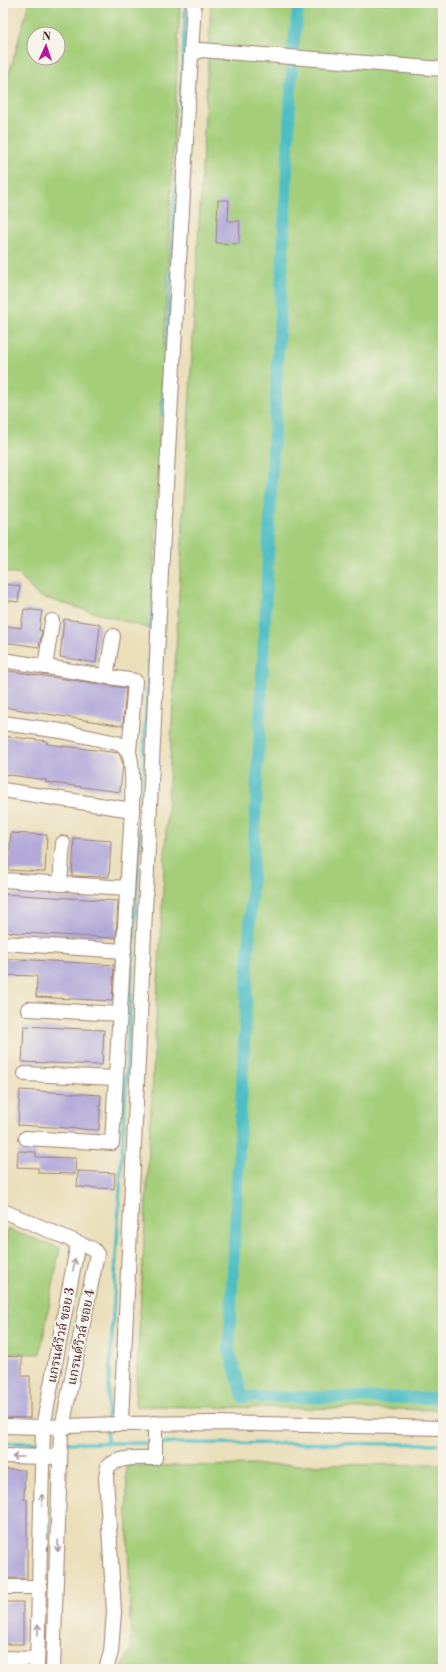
<svg xmlns="http://www.w3.org/2000/svg" width="446" height="1672" font-family="'Libre Bodoni','Noto Serif Thai',serif">
<style>
.green{fill:#a4ce7a;stroke:#777652;fill-rule:evenodd}
.lines{fill:none;stroke-linecap:round;stroke-linejoin:round}
.stream{stroke:#4fbec4;stroke-width:3.5}
.canal{stroke:#4fbec4;stroke-width:12}
.building{fill:#b2a9d9}
.minor-casing{stroke:#9a7f72;stroke-width:16}
.minor{stroke:#fff;stroke-width:14}
.oneway{stroke:#ae9aa0}
.labels{text-anchor:middle;stroke-width:3.5;stroke-linejoin:round;paint-order:stroke}
.street-label{font-size:13px;fill:#4a1f2b;stroke:#f7f3e8}
</style>
<rect width="100%" height="100%" fill="#f7f3e8"/>
<filter id="ink" filterUnits="userSpaceOnUse"><feTurbulence type="fractalNoise" baseFrequency=".025" numOctaves="2"/><feDisplacementMap in="SourceGraphic" scale="8" xChannelSelector="R" yChannelSelector="G"/><feConvolveMatrix kernelMatrix="1 2 1 2 8 2 1 2 1" color-interpolation-filters="sRGB"/></filter>
<filter id="wash" filterUnits="userSpaceOnUse"><feTurbulence type="fractalNoise" baseFrequency=".012" numOctaves="4" result="noise"/><feDisplacementMap in="SourceGraphic" scale="16" xChannelSelector="R" yChannelSelector="G"/><feGaussianBlur stdDeviation="0.9" result="paint"/><feColorMatrix in="noise" values="0 0 0 0 0 0 0 0 0 0 0 0 0 0 0 0 0 1.4 0 .05"/><feComposite in="paint" operator="in"/></filter>
<g filter="url(#wash)">
<rect width="100%" height="100%" fill="#eadfba"/>
<g class="green">
<path d="M29,3H180L151,629L38,596L19,575L3,571V96ZM34,34H58V58H34Z"/>
<polygon points="211,3 443,3 443,1410 135,1406"/>
<polygon points="7,1229 60,1248 40,1354 6,1353"/>
<polygon points="443,1464 443,1669 121,1669 131,1650 126,1466"/>
</g>
<g class="lines">
<g class="stream">
<polyline points="163,415 186,3"/>
<polyline points="107,1422 152,611"/>
<polyline points="3,1443 40,1443"/>
<polyline points="64,1443 152,1443"/>
<polyline points="107,1443 107,1428"/>
<polyline points="158,1443 443,1444"/>
</g>
<g class="canal">
<polyline points="293,47 299,3"/>
<polyline points="292,68 229,1350 243,1397 443,1398"/>
</g>
</g>
<g id="blocks">
<g class="building">
<polygon points="218,200 229,200 228,221 240,221 239,244 216,243"/>
<polygon points="3,584 20,586 18,602 3,600"/>
<polygon points="24,609 42,611 39,630 42,631 39,647 3,642 5,626 21,628"/>
<polygon points="64,619 100,624 96,663 60,657"/>
<polygon points="3,670 126,688 123,726 3,707"/>
<polygon points="3,736 47,741 47,744 119,753 123,764 120,792 45,782 46,780 3,774"/>
<polygon points="11,833 47,835 45,872 8,870"/>
<polygon points="74,838 111,841 109,877 72,876"/>
<polygon points="3,894 118,901 116,938 3,932"/>
<polygon points="3,959 18,959 114,965 112,1001 36,997 37,976 3,975"/>
<polygon points="24,1026 104,1030 102,1065 22,1062"/>
<polygon points="20,1090 101,1095 99,1130 18,1125"/>
<polygon points="18,1151 36,1152 36,1157 76,1158 75,1174 38,1173 38,1168 17,1167"/>
<polygon points="78,1171 115,1173 114,1189 77,1187"/>
<polygon points="3,1356 22,1357 22,1376 30,1376 30,1418 3,1418"/>
<polygon points="3,1469 25,1470 24,1499 27,1499 27,1578 3,1578"/>
<rect x="3" y="1602" width="20" height="42"/>
</g>
</g>
</g>
<g filter="url(#ink)">
<use href="#blocks" fill-opacity="0" stroke="#9a7f72" stroke-width="1"/>
<g class="lines">
<defs>
<g id="minor">
<polyline points="191,55 201,50 443,69"/>
<polyline points="3,660 135,681 129,752"/>
<polyline points="45,667 52,621"/>
<polyline points="106,676 113,636"/>
<path d="M3,723L61,731L117,743C122,745 127,747 129,753C134,766 132,796 132,810L112,1143L26,1138"/>
<polyline points="3,790 132,810"/>
<polyline points="3,880 127,888"/>
<polyline points="60,884 63,843"/>
<polyline points="3,943 124,951"/>
<polyline points="28,1009 120,1014"/>
<polyline points="25,1074 116,1078"/>
<polyline points="3,1211 93,1249 97,1254 61,1433 53,1669"/>
<polyline points="121,1424 215,1423 443,1428"/>
<polyline points="3,1426 43,1427 117,1424 121,1424 121,1420 161,572 194,3"/>
<polyline points="3,1456 51,1457"/>
<polyline points="3,1587 39,1587"/>
<polyline points="3,1658 37,1659"/>
<polyline points="37,1669 43,1427 78,1243"/>
<path d="M106,1669L111,1652L114,1612L106,1477L108,1466C121,1456 140,1458 155,1458V1423"/>
</g>
</defs>
<use href="#minor" class="minor-casing"/>
<use href="#minor" class="minor"/>
</g>
<defs><path id="oneway-shaft" d="M-6 0H5M1.5-3L5.5 0L1.5 3" fill="none" stroke-width="1.6" stroke-linecap="round" stroke-linejoin="round"/></defs>
<g class="oneway">
<use href="#oneway-shaft" transform="translate(74 1265) rotate(-79)"/>
<use href="#oneway-shaft" transform="translate(18 1457) rotate(-180)"/>
<use href="#oneway-shaft" transform="translate(42 1500) rotate(-88)"/>
<use href="#oneway-shaft" transform="translate(58 1546) rotate(92)"/>
<use href="#oneway-shaft" transform="translate(38 1630) rotate(-89)"/>
</g>
</g>
<g class="labels">
<g class="street-label">
<text transform="translate(60 1335) rotate(-79)" y="5">แกรนด์วิวล์ ซอย 3</text>
<text transform="translate(80 1337) rotate(-79)" y="5">แกรนด์วิวล์ ซอย 4</text>
</g>
</g>
<rect width="446" height="1672" fill="none" stroke="#f7f3e8" stroke-width="16"/>
<g transform="translate(46 46) rotate(3)"><circle r="19" fill="#f7f3e8" stroke="#b29e9c"/>
<path d="M0-3L7 15L0 10L-7 15Z" fill="#b5179e"/>
<text y="-6" font-size="11" font-weight="bold" text-anchor="middle" fill="#4a1f2b">N</text>
</g>
</svg>
